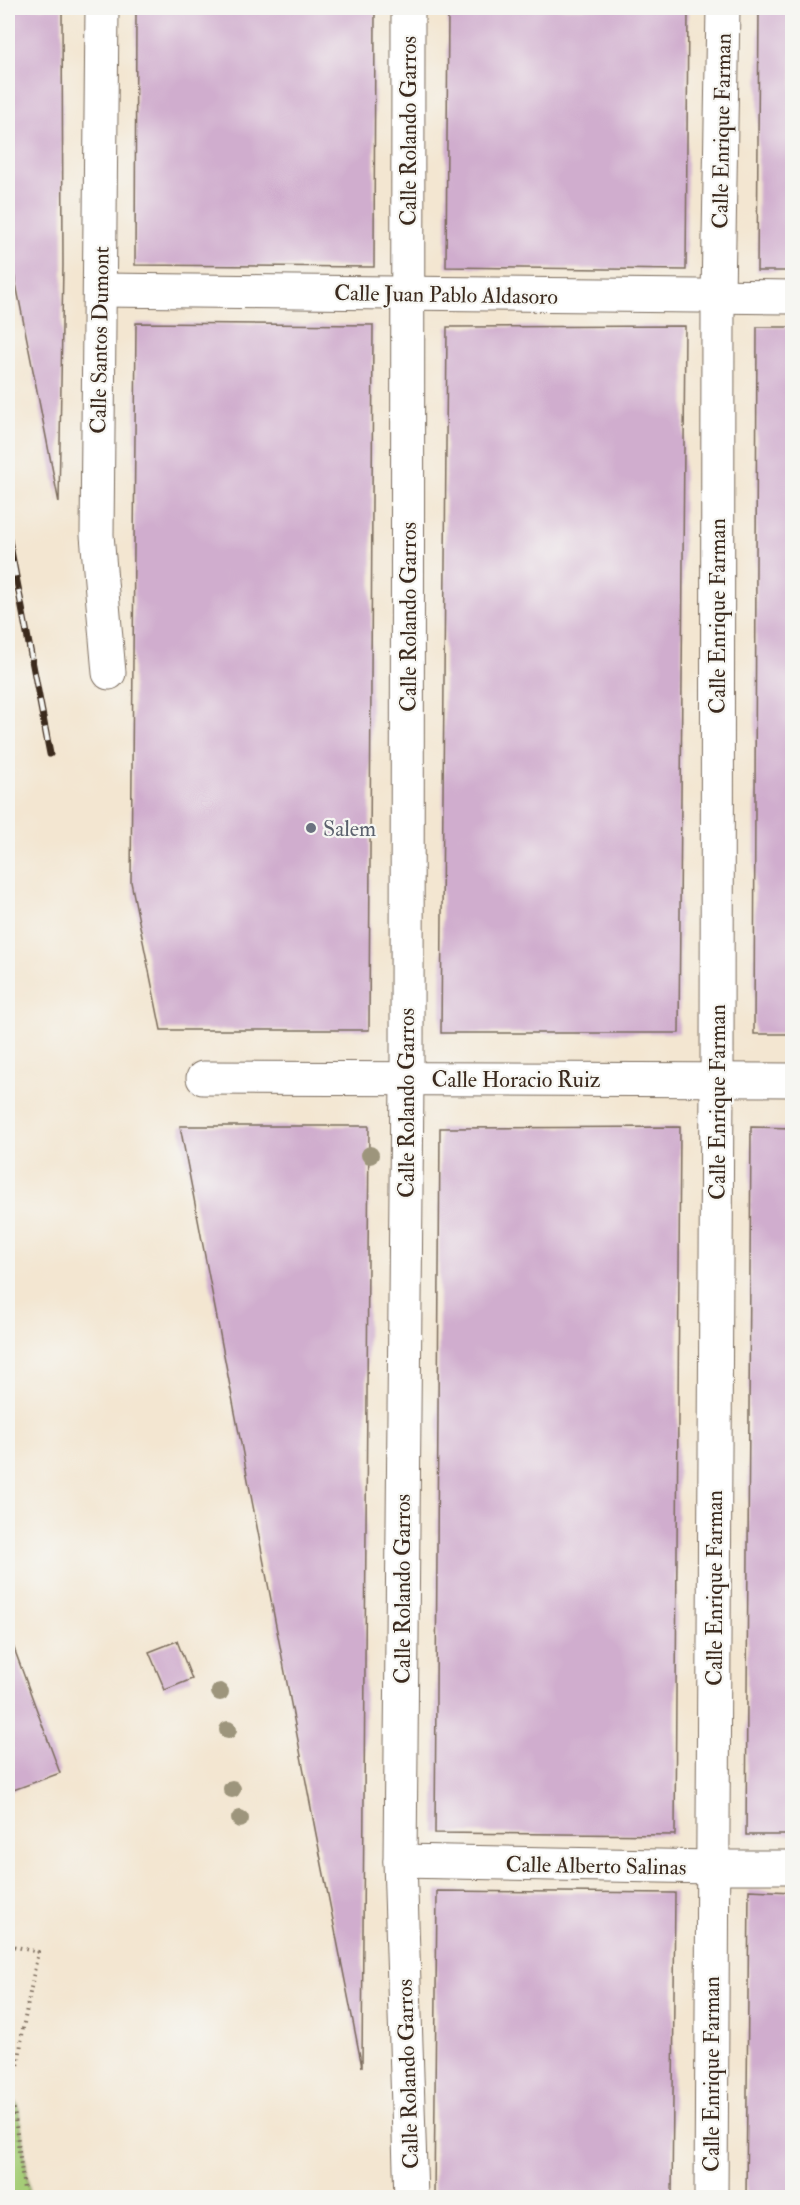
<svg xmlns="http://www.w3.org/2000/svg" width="800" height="2205" font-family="'IM FELL Double Pica',serif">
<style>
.green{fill:#a5cd77;stroke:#707c4a;stroke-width:1.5}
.building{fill:#d0adce}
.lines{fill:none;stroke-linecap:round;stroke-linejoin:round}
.minor-casing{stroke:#7b6c5d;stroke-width:35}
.path{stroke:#7b6c5d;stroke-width:4;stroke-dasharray:1.5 4.5;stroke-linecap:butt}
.minor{stroke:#fff;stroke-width:33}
.rail-casing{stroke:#3b2a1e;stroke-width:7}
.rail{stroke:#f6f6f2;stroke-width:4.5;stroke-dasharray:14;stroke-linecap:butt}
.tree{fill:#9d957b}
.worship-dot{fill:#6b7280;stroke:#f6f6f2;stroke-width:2}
.labels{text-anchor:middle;stroke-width:4.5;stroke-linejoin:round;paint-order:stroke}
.street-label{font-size:22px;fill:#3b2a1e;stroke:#f6f6f2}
.worship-label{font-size:22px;fill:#5b616d;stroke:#f6f6f2;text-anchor:start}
</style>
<rect width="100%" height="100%" fill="#f6f6f2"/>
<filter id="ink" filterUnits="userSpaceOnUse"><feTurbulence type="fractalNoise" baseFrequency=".0167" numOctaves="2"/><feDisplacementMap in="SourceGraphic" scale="12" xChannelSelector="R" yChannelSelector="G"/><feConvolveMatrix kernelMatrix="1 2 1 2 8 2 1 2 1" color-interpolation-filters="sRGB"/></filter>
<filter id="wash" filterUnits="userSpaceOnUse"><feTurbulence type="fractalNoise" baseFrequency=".008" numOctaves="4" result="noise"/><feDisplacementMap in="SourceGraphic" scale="24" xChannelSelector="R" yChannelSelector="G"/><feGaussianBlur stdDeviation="1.35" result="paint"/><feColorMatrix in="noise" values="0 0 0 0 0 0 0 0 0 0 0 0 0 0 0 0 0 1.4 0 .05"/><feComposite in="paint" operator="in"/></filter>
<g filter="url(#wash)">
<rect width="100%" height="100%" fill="#f3e6d1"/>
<polygon class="green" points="8,2093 18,2105 30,2197 8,2197"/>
<g id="blocks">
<g class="building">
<polygon points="8,8 62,8 63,265 59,503 8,243"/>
<polygon points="136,8 375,8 374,267 135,265"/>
<polygon points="448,8 688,8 686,270 446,267"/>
<polygon points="759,8 792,8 792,271 757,271"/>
<polygon points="136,323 373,325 369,1030 161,1030 131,882"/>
<polygon points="685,326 679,1033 441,1033 447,327"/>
<polygon points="757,327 792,327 792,1034 754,1034"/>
<polygon points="180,1126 369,1126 362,2067 316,1834"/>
<polygon points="680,1127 675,1835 435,1833 440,1128"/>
<polygon points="751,1127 792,1128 792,1835 746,1835"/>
<polygon points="8,1632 60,1773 8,1792"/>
<polygon points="177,1641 192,1679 165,1690 149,1652"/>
<polygon points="749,1890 792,1892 792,2198 746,2198"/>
<polygon points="437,1891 675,1893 672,2198 434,2198"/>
</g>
</g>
</g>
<g filter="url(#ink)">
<use href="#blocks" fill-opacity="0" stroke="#7b6c5d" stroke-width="1.5"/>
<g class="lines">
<defs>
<g id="minor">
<polyline points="102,8 97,535 109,673"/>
<polyline points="408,8 407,1078 400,1861 411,2198"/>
<polyline points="100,290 792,297"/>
<polyline points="203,1078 792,1080"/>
<polyline points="400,1861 712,1867 792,1867"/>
<polyline points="711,2198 717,1080 718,296 723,8"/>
</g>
</defs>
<use href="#minor" class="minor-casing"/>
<g class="path">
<polyline points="8,1945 38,1952 23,2028 18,2067"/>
<polyline points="8,2098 14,2110 25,2198"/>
<polyline points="8,2191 11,2198"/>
</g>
<use href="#minor" class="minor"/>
<defs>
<polyline id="rail" points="8,535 50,754"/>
</defs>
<use href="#rail" class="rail-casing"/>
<use href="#rail" class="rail"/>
</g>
<g class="tree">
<circle cx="370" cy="1155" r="9"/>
<circle cx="220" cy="1692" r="9"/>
<circle cx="228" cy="1730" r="9"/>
<circle cx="232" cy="1789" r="9"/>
<circle cx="240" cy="1819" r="9"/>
</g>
</g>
<circle class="worship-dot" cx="311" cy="828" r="6"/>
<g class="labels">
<g class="street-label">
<text transform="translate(408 131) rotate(-90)" y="8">Calle Rolando Garros</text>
<text transform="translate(721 131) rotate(-89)" y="8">Calle Enrique Farman</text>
<text transform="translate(446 294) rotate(1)" y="8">Calle Juan Pablo Aldasoro</text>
<text transform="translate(99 340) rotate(-89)" y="8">Calle Santos Dumont</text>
<text transform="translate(717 616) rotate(-90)" y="8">Calle Enrique Farman</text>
<text transform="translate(408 617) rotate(-90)" y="8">Calle Rolando Garros</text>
<text x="516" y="1087">Calle Horacio Ruiz</text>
<text transform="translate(717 1102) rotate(-90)" y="8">Calle Enrique Farman</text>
<text transform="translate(406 1103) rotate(-90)" y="8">Calle Rolando Garros</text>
<text transform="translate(714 1588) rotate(-90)" y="8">Calle Enrique Farman</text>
<text transform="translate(402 1589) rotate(-90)" y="8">Calle Rolando Garros</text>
<text transform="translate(596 1865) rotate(1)" y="8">Calle Alberto Salinas</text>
<text transform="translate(407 2074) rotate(-92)" y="8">Calle Rolando Garros</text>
<text transform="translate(711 2074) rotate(-90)" y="8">Calle Enrique Farman</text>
</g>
<g class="worship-label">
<text x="323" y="836">Salem</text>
</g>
</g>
<rect width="800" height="2205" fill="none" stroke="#f6f6f2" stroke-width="30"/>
</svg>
